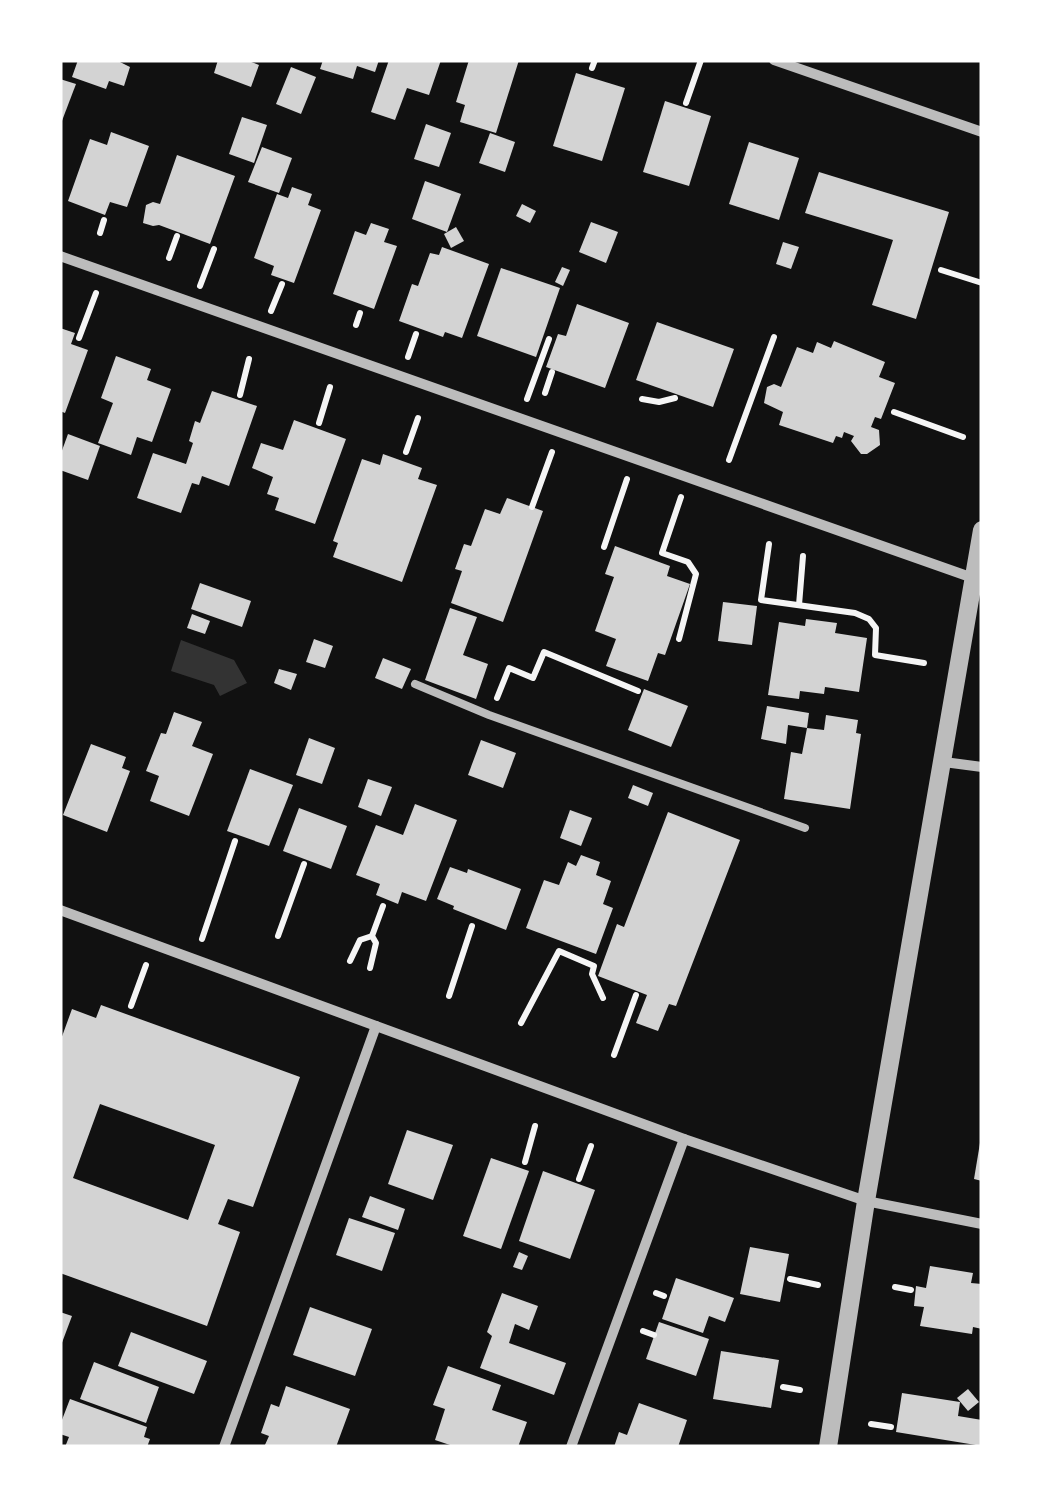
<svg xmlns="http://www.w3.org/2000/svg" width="1042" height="1507" font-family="'Space Grotesk',sans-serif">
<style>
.water{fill:#333}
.building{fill:#d3d3d3;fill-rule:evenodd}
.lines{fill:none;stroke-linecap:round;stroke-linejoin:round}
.path{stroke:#f5f5f5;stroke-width:6}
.service{stroke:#bcbcbc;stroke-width:8}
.minor{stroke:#bcbcbc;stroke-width:10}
.tertiary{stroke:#bcbcbc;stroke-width:18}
</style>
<rect width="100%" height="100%" fill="#111"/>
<polygon class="water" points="181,640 234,660 247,683 220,696 214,685 171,671"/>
<g class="building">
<polygon points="78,60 116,60 130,67 124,86 109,81 106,89 72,77"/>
<polygon points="218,60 246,60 259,65 251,87 214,73"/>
<polygon points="323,60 379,60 375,72 357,66 353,79 320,69"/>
<polygon points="389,60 441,60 429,95 407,88 395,120 371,112"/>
<polygon points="469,60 519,60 496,133 460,122 465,105 456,102"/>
<polygon points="291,67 316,77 301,114 276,104"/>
<polygon points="576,73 625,88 602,161 553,146"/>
<polygon points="60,79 76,84 60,126"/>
<polygon points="665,101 711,116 689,186 643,172"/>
<polygon points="242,117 267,125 254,163 229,154"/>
<polygon points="426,124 451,133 439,167 414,159"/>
<polygon points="111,132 149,146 127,207 110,202 105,215 68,201 90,139 107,145"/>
<polygon points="490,133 515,142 505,172 479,163"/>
<polygon points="749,142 799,158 779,220 729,204"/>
<polygon points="262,147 292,158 279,193 248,182"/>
<polygon points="177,155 235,176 210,244 159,225 153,226 143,223 146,205 153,202 160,204"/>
<polygon points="819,172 949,212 916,319 872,305 893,240 805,213"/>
<polygon points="425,181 461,194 447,232 412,219"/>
<polygon points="292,187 312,194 308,205 321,210 294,283 271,275 274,266 254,258 277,194 288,198"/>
<polygon points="522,204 536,211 530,223 516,216"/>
<polygon points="591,222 618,232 606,263 579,252"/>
<polygon points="371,223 389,229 384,242 397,246 374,309 333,294 355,231 366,235"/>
<polygon points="456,227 464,241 451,248 444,234"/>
<polygon points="783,242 799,247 791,269 776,264"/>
<polygon points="442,247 489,264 462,338 445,332 443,337 399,321 412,284 418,286 430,253 439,255"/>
<polygon points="562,267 570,270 563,286 555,282"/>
<polygon points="501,268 560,288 536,357 477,336"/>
<polygon points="577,304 629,323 605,388 546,367 558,334 566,336"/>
<polygon points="657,322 734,349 713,407 636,380"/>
<polygon points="60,328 75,333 71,344 88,350 65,413 60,411"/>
<polygon points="834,341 885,362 879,377 895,383 881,419 875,417 871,427 879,430 880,445 867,454 861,454 851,441 854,436 844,432 842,438 836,436 833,443 779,425 783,412 764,403 767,387 774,384 781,387 797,347 813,353 817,342 831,348"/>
<polygon points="116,356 151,369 147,380 171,389 152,442 137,437 131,455 98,443 113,403 101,398"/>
<polygon points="212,391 257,406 229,486 202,476 199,485 192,483 181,513 137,498 153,453 186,464 193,443 189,441 195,421 200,423"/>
<polygon points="294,420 346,439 315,524 275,510 279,498 267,494 273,477 252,468 261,443 283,450"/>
<polygon points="68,434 100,446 88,480 60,470 60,456"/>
<polygon points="383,454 422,468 418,479 437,485 402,582 333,557 338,543 333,541 362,459 380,465"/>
<polygon points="507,498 543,511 503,622 451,603 462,571 455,569 464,544 471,546 485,509 500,514"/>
<polygon points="615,546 670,566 667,576 690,584 665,655 658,653 648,681 606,666 616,639 595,631 614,577 605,574"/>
<polygon points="200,583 251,601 242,627 191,609"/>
<polygon points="723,602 757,606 752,645 718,641"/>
<polygon points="450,608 477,617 463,655 488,664 476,699 425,680"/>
<polygon points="192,614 210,621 205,634 187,628"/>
<polygon points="806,619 837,623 835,633 867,638 859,692 825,687 824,694 800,691 799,699 768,695 779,622 805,626"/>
<polygon points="314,639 333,646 325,668 306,662"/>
<polygon points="383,658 411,669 402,689 375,678"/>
<polygon points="279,669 297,674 291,690 274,683"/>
<polygon points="644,689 688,706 671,747 628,730"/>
<polygon points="767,706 809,713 807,728 824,730 826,715 858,720 856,733 861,734 850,809 784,799 791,752 802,754 807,728 788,725 786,744 761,739"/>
<polygon points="174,712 202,722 192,746 213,754 189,816 150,801 159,776 146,771 161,733 166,734"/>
<polygon points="309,738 335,748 322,784 296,775"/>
<polygon points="481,740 516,753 503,788 468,775"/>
<polygon points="91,744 126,757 122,768 130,771 107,832 63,815"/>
<polygon points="250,769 293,785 269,846 227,831"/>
<polygon points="368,779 392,787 381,816 358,807"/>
<polygon points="633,785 653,793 648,806 628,798"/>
<polygon points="415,804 457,820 426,901 402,892 398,904 376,895 380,884 356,875 376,825 403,835"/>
<polygon points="299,808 347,826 331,869 283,851"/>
<polygon points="570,810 592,818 581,846 560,838"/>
<polygon points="668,812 740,840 676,1006 669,1004 658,1031 636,1023 647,995 598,976 617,924 624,927"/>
<polygon points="581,855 600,862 596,875 611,881 603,904 613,908 596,954 526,928 544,880 559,885 568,862 576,866"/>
<polygon points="450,867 467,873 468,869 521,889 506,930 453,909 454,906 437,899"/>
<path d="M101,1005L300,1077L253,1207L228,1199L218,1224L240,1232L207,1326L60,1273V1042L72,1009L96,1018ZM100,1104L215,1145L188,1220L73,1178Z"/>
<polygon points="407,1130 453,1145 433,1200 388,1184"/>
<polygon points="980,1143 982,1143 982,1181 974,1179"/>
<polygon points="491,1158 529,1171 501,1249 463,1236"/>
<polygon points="543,1171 595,1190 570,1259 519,1241"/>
<polygon points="370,1196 405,1209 398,1230 362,1217"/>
<polygon points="349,1218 395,1233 382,1271 336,1255"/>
<polygon points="750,1247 789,1254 780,1302 740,1294"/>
<polygon points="519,1252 528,1256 522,1270 513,1267"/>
<polygon points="930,1266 973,1273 971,1283 982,1284 982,1329 973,1327 972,1334 920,1326 924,1307 914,1306 916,1286 926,1288"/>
<polygon points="676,1278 734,1298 725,1322 709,1316 703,1333 662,1319"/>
<polygon points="502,1293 538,1306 529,1330 515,1324 509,1343 566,1363 554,1395 480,1368 492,1336 487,1332"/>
<polygon points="310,1307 372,1329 355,1376 293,1355"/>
<polygon points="60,1312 72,1316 60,1348"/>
<polygon points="659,1322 709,1339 696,1376 646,1359"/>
<polygon points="131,1332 207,1361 194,1394 118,1366"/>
<polygon points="721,1351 779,1360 771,1408 713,1399"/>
<polygon points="94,1362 159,1387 146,1423 80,1399"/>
<polygon points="448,1366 501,1385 492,1410 527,1422 518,1447 456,1447 435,1440 445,1409 433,1405"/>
<polygon points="286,1386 350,1409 336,1447 264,1447 269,1436 261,1433 271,1404 279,1407"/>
<polygon points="968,1389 979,1402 968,1411 957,1398"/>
<polygon points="902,1393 960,1402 958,1416 982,1420 982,1446 896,1432"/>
<polygon points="70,1399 147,1427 144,1437 150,1439 147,1447 65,1447 69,1437 60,1434 60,1425"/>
<polygon points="639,1403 687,1420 678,1447 614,1447 619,1432 627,1435"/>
</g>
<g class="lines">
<g class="path">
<polyline points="592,68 595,60"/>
<polyline points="686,103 701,60"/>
<polyline points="100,233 104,220"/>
<polyline points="169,258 177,236"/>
<polyline points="941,270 982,283"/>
<polyline points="200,286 214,249"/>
<polyline points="271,311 282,284"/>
<polyline points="356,325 360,313"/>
<polyline points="79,338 96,293"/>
<polyline points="408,357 416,334"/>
<polyline points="545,393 552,372"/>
<polyline points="240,395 249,359"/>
<polyline points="527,399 549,339"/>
<polyline points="642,399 659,402 675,398"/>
<polyline points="894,412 963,437"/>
<polyline points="319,423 330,387"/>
<polyline points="406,452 418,418"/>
<polyline points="729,460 774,337"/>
<polyline points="532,507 552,452"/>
<polyline points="769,544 761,600 855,613 869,619 876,628 875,655 924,663"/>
<polyline points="604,547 627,479"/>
<polyline points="799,605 803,556"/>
<polyline points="679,639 696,574 688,562 662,553 681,497"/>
<polyline points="497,698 509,668 533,678 544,652 638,691"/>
<polyline points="278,936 304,864"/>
<polyline points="202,939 235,841"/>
<polyline points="350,961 360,940 372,936"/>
<polyline points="370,968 376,943 372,936 383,906"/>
<polyline points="449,996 472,926"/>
<polyline points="131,1006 146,965"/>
<polyline points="521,1023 559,951 594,966 592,974 603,998"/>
<polyline points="614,1055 636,995"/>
<polyline points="525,1162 535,1126"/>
<polyline points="579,1179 591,1146"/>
<polyline points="790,1279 818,1285"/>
<polyline points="895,1287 911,1290"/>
<polyline points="656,1293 664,1296"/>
<polyline points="643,1331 654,1335"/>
<polyline points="783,1387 800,1390"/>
<polyline points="871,1424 891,1427"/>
</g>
<polyline class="service" points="415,684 489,715 805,828"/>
<g class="minor">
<polyline points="774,60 982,132"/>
<polyline points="60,256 973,578"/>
<polyline points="944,762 982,767"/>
<polyline points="60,910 684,1139 866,1201 982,1224"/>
<polyline points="224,1447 376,1026"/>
<polyline points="571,1447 684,1139"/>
</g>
<polyline class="tertiary" points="828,1447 866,1201 982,530"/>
</g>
<rect width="1042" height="1507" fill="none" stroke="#ffffff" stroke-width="125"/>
</svg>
